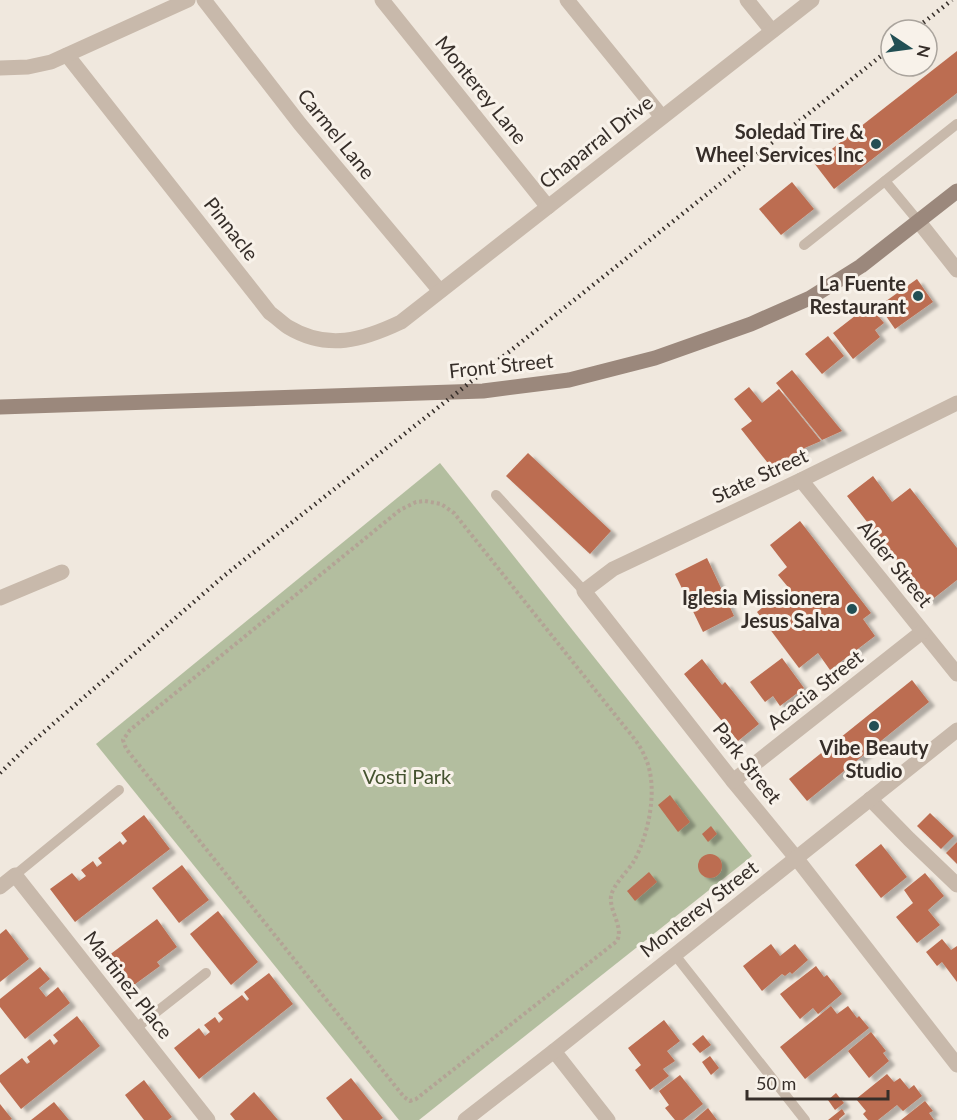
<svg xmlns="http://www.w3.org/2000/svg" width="957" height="1120" font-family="Lato,sans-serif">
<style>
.green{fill:#b3be9f}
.building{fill:#bc6d51;filter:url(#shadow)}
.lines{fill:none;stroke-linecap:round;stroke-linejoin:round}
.path{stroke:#b3a395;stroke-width:4;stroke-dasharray:3 3;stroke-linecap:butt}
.service{stroke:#c8b9ab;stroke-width:10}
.minor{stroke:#c8b9ab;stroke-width:15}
.tertiary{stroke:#c8b9ab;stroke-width:15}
.secondary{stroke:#9b887c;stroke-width:15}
.rail{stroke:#362e29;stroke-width:4.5;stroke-dasharray:1.5 4.5;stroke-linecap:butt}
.poi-dot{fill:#224f54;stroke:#f8f2ea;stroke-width:2}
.labels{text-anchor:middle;stroke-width:6;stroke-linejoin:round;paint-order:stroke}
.street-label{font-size:20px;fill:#362e29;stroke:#f8f2ea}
.poi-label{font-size:20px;font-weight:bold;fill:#362e29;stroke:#f8f2ea;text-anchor:end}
.park-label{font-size:20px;fill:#44522f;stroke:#f8f2ea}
</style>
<defs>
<filter id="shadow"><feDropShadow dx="6" dy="4" stdDeviation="1.5" flood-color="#0004"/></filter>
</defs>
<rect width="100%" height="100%" fill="#f0e8de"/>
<polygon class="green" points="440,463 752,856 419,1120 399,1120 96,744"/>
<g class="building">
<polygon points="957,51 957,93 834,189 814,163"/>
<polygon points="792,182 814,209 781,235 759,209"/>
<polygon points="917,279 933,302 895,329 879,306"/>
<polygon points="869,305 884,323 875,330 880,337 853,359 833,333"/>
<polygon points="828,336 844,356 822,374 805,354"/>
<polygon points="792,370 842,431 822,440 776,383"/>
<polygon points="749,387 762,403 779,389 821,441 800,450 802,453 771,467 741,429 752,421 734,399"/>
<polygon points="528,453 611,531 590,554 506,476"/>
<polygon points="873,476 892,502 910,488 957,548 957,580 929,602 847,496"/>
<polygon points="800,521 871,613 863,619 875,636 830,670 818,653 799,668 757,612 788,587 778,575 787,567 770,545"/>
<polygon points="707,558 734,616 703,632 675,574"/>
<polygon points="782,658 804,688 780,706 773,696 765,702 750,682"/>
<polygon points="702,659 722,685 725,682 759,724 738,741 684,674"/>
<polygon points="912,680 929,702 807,801 789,779"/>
<polygon points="670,795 690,822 678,832 658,805"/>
<polygon points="930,813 954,836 941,849 917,826"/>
<polygon points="144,815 170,849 75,922 50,889 72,873 79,881 86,876 81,870 93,861 97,867 102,863 98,858 120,841 123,845 127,841 121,833"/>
<polygon points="711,826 717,834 708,842 702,834"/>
<polygon points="957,842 957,864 946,853"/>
<polygon points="881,844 907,877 881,898 855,865"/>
<circle cx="710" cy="866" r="12"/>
<polygon points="182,865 209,900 179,923 152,888"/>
<polygon points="649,872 657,882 635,901 627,891"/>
<polygon points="925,873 944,896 928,910 940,925 917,943 896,917 913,903 904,890"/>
<polygon points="218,911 258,962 231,985 190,934"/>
<polygon points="157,919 177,947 157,962 160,966 127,990 104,959"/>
<polygon points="6,929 29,959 0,982 0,934"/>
<polygon points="942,939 951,950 957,946 957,982 942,962 937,966 926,952"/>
<polygon points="771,944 780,956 795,944 808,960 792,974 790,972 785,976 782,974 762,991 743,966"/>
<polygon points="816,966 824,977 827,975 842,994 818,1014 813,1008 800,1019 780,994"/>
<polygon points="40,967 50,979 39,988 46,997 58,987 70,1003 25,1039 0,1007 0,999"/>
<polygon points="269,973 293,1004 199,1079 174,1048 199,1028 205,1036 210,1032 204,1025 215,1017 219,1023 223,1019 218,1013 242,995 247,1001 249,999 244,992"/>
<polygon points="831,1006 837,1014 848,1006 857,1018 859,1016 869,1028 805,1079 780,1047"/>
<polygon points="77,1016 100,1046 21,1109 0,1082 0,1075 22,1058 27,1064 30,1062 27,1057 50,1039 54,1045 58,1041 53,1035"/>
<polygon points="664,1020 680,1041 667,1051 675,1061 663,1069 669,1076 650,1090 635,1070 641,1065 628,1048"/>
<polygon points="871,1032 886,1051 883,1053 889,1061 869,1078 848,1051"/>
<polygon points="703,1035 711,1045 700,1053 692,1044"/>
<polygon points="710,1056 719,1068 711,1075 702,1062"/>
<polygon points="887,1074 894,1082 900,1078 909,1089 914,1085 922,1096 903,1111 897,1105 878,1120 868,1120 863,1114 866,1111 856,1099"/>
<polygon points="680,1075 703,1104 683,1120 675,1120 665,1108 669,1105 659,1091"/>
<polygon points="351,1078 383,1118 380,1120 343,1120 326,1098"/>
<polygon points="144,1080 172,1117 168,1120 144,1120 125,1095"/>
<polygon points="254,1092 278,1120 235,1120 230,1114"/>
<polygon points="836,1093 844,1103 835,1110 828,1100"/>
<polygon points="925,1101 933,1111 929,1113 934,1120 901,1120"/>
<polygon points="54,1102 69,1120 31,1120"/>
<polygon points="0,1104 12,1119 10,1120 0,1120"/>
<polygon points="708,1108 717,1120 694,1120"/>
<polygon points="842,1109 845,1114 839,1119 839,1120 828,1120"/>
</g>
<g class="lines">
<path class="path" d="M425,501L441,504L454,513L616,716C626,729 639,742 645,757C659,786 649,834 634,861C628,871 613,885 611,896C609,911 624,927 617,941L416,1099L410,1101L404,1097L127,750L125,746L123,740L130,730L400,510L416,502Z"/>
<g class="service">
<polyline points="885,181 919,222"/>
<polyline points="804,245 957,124"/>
<polyline points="496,495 584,591"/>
<polyline points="15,875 119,790"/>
<polyline points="675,955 805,1120"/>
<polyline points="136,1028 206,973"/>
</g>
<g class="minor">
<polyline points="204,0 300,124 440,291"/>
<polyline points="382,0 548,207"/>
<polyline points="567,0 662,117"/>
<polyline points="747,0 772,31"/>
<path d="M67,55L270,313C276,317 282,323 288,327C328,351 363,340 401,322L812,0"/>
<polyline points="0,68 28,67 51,62 188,0"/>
<polyline points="919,222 957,270"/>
<polyline points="957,403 801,480 613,569 584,591 733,781 797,859 957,1065"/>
<polyline points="801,480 957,674"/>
<polyline points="0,598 62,572"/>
<polyline points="733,781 922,632"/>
<polyline points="870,799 909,839 957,885"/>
<polyline points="0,887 15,875 208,1120"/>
<polyline points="554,1051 608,1120"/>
</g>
<polyline class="tertiary" points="465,1120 554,1051 957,730"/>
<polyline class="secondary" points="0,407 483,391 569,380 655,358 751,324 810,298 861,266 957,191"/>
<g class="rail">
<polyline points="914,30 952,0"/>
<polyline points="0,773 30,744 225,575 510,351 891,48"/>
</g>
</g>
<g class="poi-dot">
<circle cx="876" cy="144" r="6"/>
<circle cx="918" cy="296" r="6"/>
<circle cx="852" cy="609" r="6"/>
<circle cx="874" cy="726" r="6"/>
</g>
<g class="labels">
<g class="street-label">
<text transform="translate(481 90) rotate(51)" y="7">Monterey Lane</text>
<text transform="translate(336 134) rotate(51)" y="7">Carmel Lane</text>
<text transform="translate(596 142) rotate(-38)" y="7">Chaparral Drive</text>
<text transform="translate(231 229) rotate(52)" y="7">Pinnacle</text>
<text transform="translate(501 366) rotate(-6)" y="7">Front Street</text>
<text transform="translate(760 476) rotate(-25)" y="7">State Street</text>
<text transform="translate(895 564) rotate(51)" y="7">Alder Street</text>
<text transform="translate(815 690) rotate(-38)" y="7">Acacia Street</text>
<text transform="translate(747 763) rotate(52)" y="7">Park Street</text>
<text transform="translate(699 909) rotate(-38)" y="7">Monterey Street</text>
<text transform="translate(128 985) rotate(52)" y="7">Martinez Place</text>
</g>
<g class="poi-label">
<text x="864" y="139">Soledad Tire &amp;<tspan x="864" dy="23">Wheel Services Inc</tspan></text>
<text x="906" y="291">La Fuente<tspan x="906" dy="23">Restaurant</tspan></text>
<text x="840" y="605">Iglesia Missionera<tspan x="840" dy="23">Jesus Salva</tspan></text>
<text x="874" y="755" text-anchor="middle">Vibe Beauty<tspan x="874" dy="23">Studio</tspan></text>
</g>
<g class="park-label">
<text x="407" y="784">Vosti Park</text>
</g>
</g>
<g transform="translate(909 48) rotate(103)"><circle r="28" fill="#f8f2ea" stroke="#aaa49d" stroke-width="1.5"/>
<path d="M0-4.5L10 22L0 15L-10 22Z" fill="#224f54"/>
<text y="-9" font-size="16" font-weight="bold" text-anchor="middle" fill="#362e29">N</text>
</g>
<path d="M747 1090v9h141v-9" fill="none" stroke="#362e29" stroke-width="3"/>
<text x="756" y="1090" font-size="18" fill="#362e29" stroke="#f8f2ea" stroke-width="4.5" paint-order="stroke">50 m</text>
</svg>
